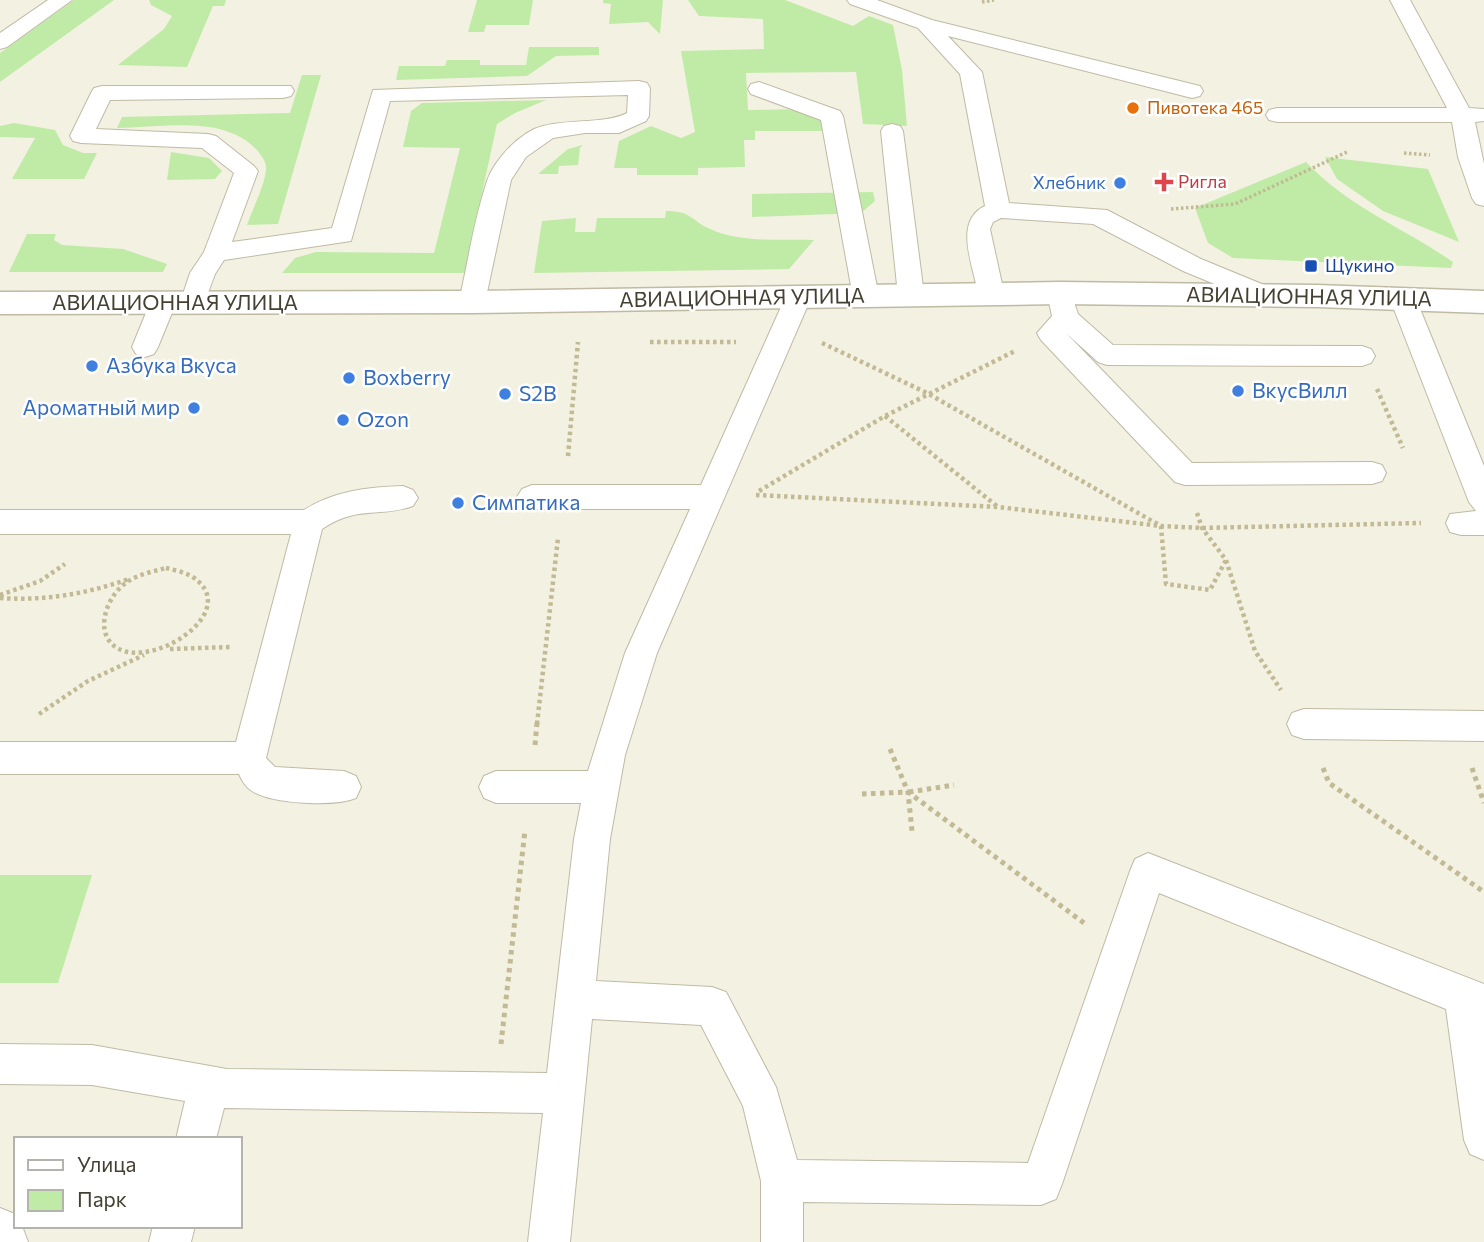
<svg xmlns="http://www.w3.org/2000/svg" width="1484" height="1242" font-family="Commissioner,sans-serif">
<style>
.green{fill:#c0eba7}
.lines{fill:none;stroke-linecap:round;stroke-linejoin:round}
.service-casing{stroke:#bfbaa4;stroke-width:2}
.minor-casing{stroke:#bfbaa4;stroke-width:3}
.path-far2{stroke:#c2ba94;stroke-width:3.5;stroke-dasharray:2.5 2.5;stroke-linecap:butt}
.path-far1{stroke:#c2ba94;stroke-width:4.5;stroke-dasharray:3.5 3.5;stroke-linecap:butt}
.path{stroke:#c2ba94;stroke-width:5;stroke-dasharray:4.5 4.5;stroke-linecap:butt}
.service{fill:#fff;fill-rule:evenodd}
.minor{fill:#fff;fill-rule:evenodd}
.food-dot{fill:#e8710a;stroke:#fff;stroke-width:2.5}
.health-dot{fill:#e0444e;stroke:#fff;stroke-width:2.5}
.shop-dot{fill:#3f7fe0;stroke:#fff;stroke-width:2.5}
.transit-dot{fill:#1a4fb4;stroke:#fff;stroke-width:2.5}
.labels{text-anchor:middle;stroke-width:5;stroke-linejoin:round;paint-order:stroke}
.far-food-label{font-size:18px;fill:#c56008;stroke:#fff;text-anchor:start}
.far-health-label{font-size:18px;fill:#be3a42;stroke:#fff;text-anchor:start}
.far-shop-label{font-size:18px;fill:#366cbe;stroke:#fff;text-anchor:end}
.far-transit-label{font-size:18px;fill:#164399;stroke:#fff;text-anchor:start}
.street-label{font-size:21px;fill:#454132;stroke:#fff}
.shop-label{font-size:21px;fill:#366cbe;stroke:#fff;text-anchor:start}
</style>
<rect width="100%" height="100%" fill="#f3f1e2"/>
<g class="green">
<polygon points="74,0 114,0 0,82 0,53"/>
<polygon points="149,0 226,0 224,6 213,6 187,67 118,65 164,29 172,16 151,5"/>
<polygon points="477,0 533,0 529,25 486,25 484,32 468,32"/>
<polygon points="603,0 663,0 660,34 648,22 609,24 611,4 603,3"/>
<polygon points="688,0 785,0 853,26 869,16 893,25 902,70 907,126 863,124 856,72 746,73 748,110 822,109 830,131 755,131 755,140 744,140 745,167 698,168 698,175 637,175 637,168 614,168 619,141 651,126 681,138 695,132 681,51 764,49 763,19 699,16"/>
<polygon points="529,47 599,47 599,55 556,56 527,76 396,80 399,66 445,66 447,60 480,60 480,65 526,65"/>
<path d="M302,75H321L278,224L247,225C252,210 266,183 266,168C266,161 261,155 257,150C223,114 161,128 117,128L122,117L290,113Z"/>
<polygon points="546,100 515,113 497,124 469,253 478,257 474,273 282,273 295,258 316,252 434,253 460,148 403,147 411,111 422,103"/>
<polygon points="14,123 55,130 63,145 83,153 97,153 84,179 12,179 35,138 0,137 0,126"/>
<polygon points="583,145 580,148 578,165 559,166 558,174 538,174 568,149"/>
<polygon points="171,152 209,158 222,171 215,179 167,180"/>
<polygon points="1325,157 1428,169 1459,242 1383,211 1337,179"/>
<path d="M1306,162C1351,209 1401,226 1453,262L1451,268L1233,258L1208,243L1195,208Z"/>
<polygon points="873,192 875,201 861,213 752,217 752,194"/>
<path d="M666,211C692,211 690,220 710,229C740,243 782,239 814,240L789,269L534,273L542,221L576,218L575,232H595L597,218H665Z"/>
<polygon points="27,234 56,234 54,240 62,245 123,249 167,264 163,272 9,272"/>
<polygon points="0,875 92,875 58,983 0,983"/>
</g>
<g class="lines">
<defs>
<g id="service">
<polygon points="48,0 72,0 7,47 0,49 0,33"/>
<path d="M847,0H877L932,20L1200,86L1203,91L1200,96L1192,98L948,36L982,72L1009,203L1107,210L1201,259L1274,289L1278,295L1274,301L1265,304L1256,301L1183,271L1093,224L1001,218L993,222L990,229L1004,293L1000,299L991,302L982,299L978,293C973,265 953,221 985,206L960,74L918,28L850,4Z"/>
<polygon points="1390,0 1410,0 1469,108 1484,109 1484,121 1475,122 1484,164 1484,206 1476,204 1472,198 1458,157 1452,122 1277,122 1269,120 1266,115 1269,110 1277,108 1447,108"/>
<path d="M639,81L647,83L650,88L649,116L646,121L619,133H585L553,138L526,157L511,180L485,302L481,308L472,311L463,308L459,302C468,262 474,220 487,181C494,160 521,131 543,126C568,119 606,124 627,113L628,95L390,101L351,241L224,260L215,274L202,309L193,312L184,309L180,303L190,273L204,252L234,173L202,148L81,143L73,141L70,136L91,93L94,88L102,86H291L294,91L291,96L283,98L110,100L96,129L208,134L216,136L254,166L258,171L232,242L332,228L373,90Z"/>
<polygon points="759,82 840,111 843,116 879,297 875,303 866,306 857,303 853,297 821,120 751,94 748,89 751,84"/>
<polygon points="892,124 900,126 903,131 924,295 920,301 911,304 902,301 898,295 881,131 884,126"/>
<polygon points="1060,284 1069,287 1078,314 1113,345 1362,346 1371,349 1375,356 1371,363 1362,366 1107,365 1098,362 1066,333 1192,463 1372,462 1382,465 1386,473 1382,481 1372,484 1185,485 1175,482 1041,340 1037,333 1052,316 1047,293 1051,287"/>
<polygon points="798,289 807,292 811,298 657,653 625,755 610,839 596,981 712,987 726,992 776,1087 797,1160 1028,1163 1130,871 1135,859 1148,853 1484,984 1484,1160 1470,1154 1464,1140 1446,1009 1159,893 1062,1184 1056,1199 1041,1205 803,1202 803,1242 761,1242 761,1181 743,1106 701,1025 592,1019 570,1242 528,1242 543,1113 224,1108 216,1139 176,1139 185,1101 92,1085 0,1084 0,1044 92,1045 227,1069 547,1073 574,839 581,803 496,803 484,798 479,787 484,776 496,771 588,771 625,653 690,509 532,509 522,505 517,497 522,489 532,485 701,485 785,298 789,292"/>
<polygon points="1403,290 1412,293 1416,299 1484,466 1484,535 1461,535 1450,532 1446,523 1450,514 1476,511 1469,502 1390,299 1394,293"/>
<polygon points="163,294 172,297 176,303 158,347 154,354 145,357 136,354 132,347 150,303 154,297"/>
<path d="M403,486L413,490L418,498L413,506C379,518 357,505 322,529L266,758L275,767L344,771L356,776L361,787L356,798C335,807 272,804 252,791C246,787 242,781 239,774H0V742H236L291,534H0V510H304C334,491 368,487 403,486Z"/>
<polygon points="1304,709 1484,711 1484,741 1304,739 1292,735 1287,724 1292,713"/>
<polygon points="0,1208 15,1214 16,1226 22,1226 28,1242 0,1242"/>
<polygon points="153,1226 195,1226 191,1242 149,1242"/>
</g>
<polygon id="minor" points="1060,282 1317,285 1484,291 1484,313 1317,307 1060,304 472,313 0,314 0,292 472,291"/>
</defs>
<use href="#service" class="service-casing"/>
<use href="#minor" class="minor-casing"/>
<g class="path-far2">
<polyline points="982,2 994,0"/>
<polyline points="1404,153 1430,155"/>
<polyline points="1171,209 1235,204 1347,152"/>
</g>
<g class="path-far1">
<polyline points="650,342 736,342"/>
<polyline points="822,343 927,393 1161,526 1202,528 1421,523"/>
<polyline points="1377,389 1403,448"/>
<polyline points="885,416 998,507"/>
<polyline points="568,456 578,342"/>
<polyline points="759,491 885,416 1015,351"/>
<polyline points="756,495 998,507 1161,526 1166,584 1210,590 1226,560"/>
<polyline points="1197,513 1202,528 1226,560 1255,651 1281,690"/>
<path d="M166,568C174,570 184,572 191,576C242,607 165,663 124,651C93,641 103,603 122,586C134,575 151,572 166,568Z"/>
<polyline points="0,595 40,581 65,564"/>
<path d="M0,598C45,601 86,594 129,579"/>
<polyline points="170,649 231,647"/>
<polyline points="39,714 88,681 144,655"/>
<polyline points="537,724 558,538"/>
</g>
<g class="path">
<polyline points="535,745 537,723"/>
<polyline points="890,749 908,792 912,831"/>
<polyline points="1323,768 1329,783 1484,892"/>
<polyline points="1472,768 1484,803"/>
<polyline points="909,792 954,785"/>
<polyline points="862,794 908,792 1084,923"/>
<polyline points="501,1044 525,830"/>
</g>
<use href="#service" class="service"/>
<use href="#minor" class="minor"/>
</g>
<circle class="food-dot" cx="1133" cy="108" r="7"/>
<path class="health-dot" d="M1160.5 171.5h7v7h7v7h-7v7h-7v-7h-7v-7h7z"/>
<g class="shop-dot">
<circle cx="1120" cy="183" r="7"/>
<circle cx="92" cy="366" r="7"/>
<circle cx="349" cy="378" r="7"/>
<circle cx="1238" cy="391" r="7"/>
<circle cx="505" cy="394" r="7"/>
<circle cx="194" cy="408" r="7"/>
<circle cx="343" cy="420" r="7"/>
<circle cx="458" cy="503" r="7"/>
</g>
<rect class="transit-dot" x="1304" y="259" width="14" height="14" rx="3.5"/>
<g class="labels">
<g class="far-food-label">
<text x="1147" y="114">Пивотека 465</text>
</g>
<g class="far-health-label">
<text x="1178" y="188">Ригла</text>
</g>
<g class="far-shop-label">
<text x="1106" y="189">Хлебник</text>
</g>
<g class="far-transit-label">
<text x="1325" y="272">Щукино</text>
</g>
<g class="street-label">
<text transform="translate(1309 297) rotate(1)" y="7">АВИАЦИОННАЯ УЛИЦА</text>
<text transform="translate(742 298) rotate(-1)" y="7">АВИАЦИОННАЯ УЛИЦА</text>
<text x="175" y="310">АВИАЦИОННАЯ УЛИЦА</text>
</g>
<g class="shop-label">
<text x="106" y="373">Азбука Вкуса</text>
<text x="363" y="385">Boxberry</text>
<text x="1252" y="398">ВкусВилл</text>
<text x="519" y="401">S2B</text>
<text x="180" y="415" text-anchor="end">Ароматный мир</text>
<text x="357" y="427">Ozon</text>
<text x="472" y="510">Симпатика</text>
</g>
</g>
<rect x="14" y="1137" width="228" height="91" fill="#ffffff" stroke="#b5b3ad" stroke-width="2"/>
<rect x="28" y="1160" width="35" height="10" fill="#ffffff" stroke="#b5b3ad" stroke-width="2"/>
<text x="77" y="1172" font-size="21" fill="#454132">Улица</text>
<rect x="28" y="1190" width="35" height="21" fill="#c0eba7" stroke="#b5b3ad" stroke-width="2"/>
<text x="77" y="1207" font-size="21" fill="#454132">Парк</text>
</svg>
